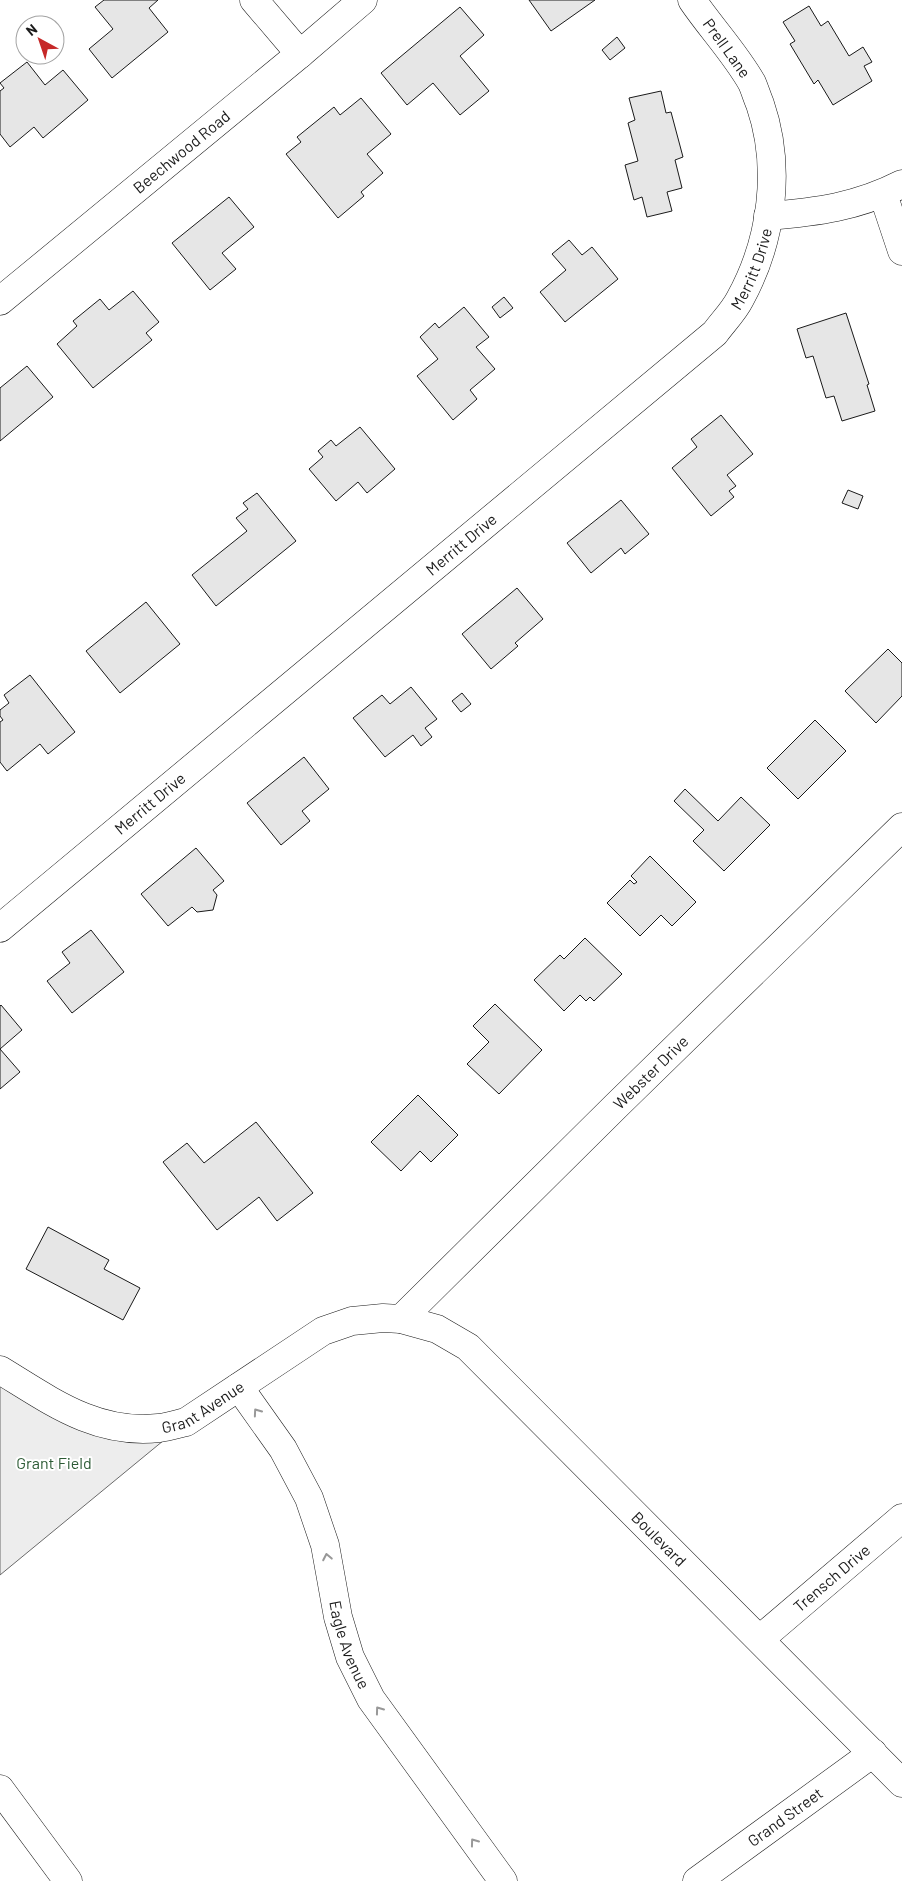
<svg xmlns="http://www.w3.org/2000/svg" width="902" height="1881" font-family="Barlow,sans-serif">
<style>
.built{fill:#ededed;stroke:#6a6a6a}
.building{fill:#e6e6e6;stroke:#1a1a1a}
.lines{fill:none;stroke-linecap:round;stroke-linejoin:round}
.minor-casing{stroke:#1a1a1a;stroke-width:29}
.minor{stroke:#fff;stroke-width:28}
.oneway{stroke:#989898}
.labels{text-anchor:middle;stroke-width:4;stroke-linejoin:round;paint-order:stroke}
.street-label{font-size:16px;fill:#1a1a1a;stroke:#fff}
.park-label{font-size:16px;fill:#2b5a34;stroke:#fff}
</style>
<rect width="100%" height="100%" fill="#fff"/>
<polygon class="built" points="0,1370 59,1406 186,1422 0,1575"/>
<g class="building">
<polygon points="104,0 158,0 149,8 168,32 112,78 89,49 113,29 95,7"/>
<polygon points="529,0 595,0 551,31"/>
<polygon points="809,6 821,26 828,21 849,56 863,47 872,62 864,66 872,81 833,105 818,80 814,84 790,44 795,41 783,22"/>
<polygon points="460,7 484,35 460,56 489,91 460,115 433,83 407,105 381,73"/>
<polygon points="617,37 625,48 610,60 602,50"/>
<polygon points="27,62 45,85 63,70 88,100 43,138 34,127 10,147 0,134 0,91 4,88 0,83"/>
<polygon points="661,91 666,113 671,112 683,157 675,160 682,188 667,192 672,211 647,217 642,197 634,200 625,165 638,161 628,123 635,120 629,98"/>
<polygon points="361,98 391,134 367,154 383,173 361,192 364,196 338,218 286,154 301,142 297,137 334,107 340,115"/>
<polygon points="229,197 254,227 222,253 236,269 210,290 172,243"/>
<polygon points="569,240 582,255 592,247 618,279 565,322 540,292 566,270 552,254"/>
<polygon points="133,291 159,322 146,333 152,340 93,388 57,344 77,326 73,321 100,299 109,310"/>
<polygon points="504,297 513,308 500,318 492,307"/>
<polygon points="464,307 489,337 476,347 495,369 470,390 477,399 453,420 417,376 438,359 420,337 435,323 439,328"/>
<polygon points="846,313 869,384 867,385 875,411 842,421 834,396 826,398 813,356 806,358 797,329"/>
<polygon points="27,366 53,397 0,441 0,388"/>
<polygon points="721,415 753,454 727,475 736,486 729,491 734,497 711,516 672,468 697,447 691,439"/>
<polygon points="360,427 395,469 367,493 358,482 336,501 309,469 323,457 318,451 331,440 336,446"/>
<polygon points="848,490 863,496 858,509 842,503"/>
<polygon points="257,493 296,541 216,606 192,575 247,531 236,518 248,509 243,503"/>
<polygon points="621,500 649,534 625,554 621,548 591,573 567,543"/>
<polygon points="517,588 543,619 515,643 518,646 491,669 462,634"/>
<polygon points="146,602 180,644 120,693 86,651"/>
<polygon points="888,649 902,663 902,696 876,723 845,691"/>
<polygon points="30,675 75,732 48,754 40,744 7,771 0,762 0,722 3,720 0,716 0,710 9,703 4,695"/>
<polygon points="411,687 437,719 425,728 432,737 421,746 413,735 385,757 353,718 382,695 390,704"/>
<polygon points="462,693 471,704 461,712 452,701"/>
<polygon points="815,720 846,751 798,799 767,768"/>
<polygon points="304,757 329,789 302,811 310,821 281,845 247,803"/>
<polygon points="685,789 718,821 741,797 770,825 724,871 693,841 704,830 674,801"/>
<polygon points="196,848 224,881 213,890 217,895 213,910 197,912 192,907 168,926 141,894"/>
<polygon points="650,856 696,902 672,926 661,915 640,936 607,903 630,880 634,884 637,882 631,876"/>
<polygon points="91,930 124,972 72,1013 47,981 70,963 62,952"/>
<polygon points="585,938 622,974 594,1001 590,997 586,1001 580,995 564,1011 534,980 560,955 564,959"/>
<polygon points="495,1004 542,1050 499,1094 467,1064 489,1042 473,1026"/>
<polygon points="1,1005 22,1030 0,1049 20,1072 0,1089 0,1006"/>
<polygon points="418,1095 458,1135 431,1162 420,1151 401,1171 371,1142"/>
<polygon points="256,1122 313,1193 277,1221 259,1197 217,1230 163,1162 187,1143 204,1163"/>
<polygon points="48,1227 109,1260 104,1269 140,1288 123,1320 26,1269"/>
</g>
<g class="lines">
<defs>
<g id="minor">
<polyline points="254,0 300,54"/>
<polyline points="883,194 902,251"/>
<path d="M768,216C817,212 857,207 902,184"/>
<path id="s1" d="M0,301L300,54L363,0"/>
<path id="s2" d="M0,928L715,333C723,322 734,311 740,299C772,241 782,168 760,104C757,97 755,90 752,83C735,53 711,28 692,0"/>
<path id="s3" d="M401,1319L616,1106L902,827"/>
<path id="s4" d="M0,1370C51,1401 96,1435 159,1428C168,1427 177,1424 186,1422L323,1331L352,1321L383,1318L401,1319L437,1329L468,1347L902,1783"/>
<path id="s5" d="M239,1387L283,1449L309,1498L325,1545L338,1617L350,1657L371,1699L503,1881"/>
<path id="s6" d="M760,1639L902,1518"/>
<polyline points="0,1789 68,1881"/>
<path id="s7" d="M697,1881L873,1753"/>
</g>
</defs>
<use href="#minor" class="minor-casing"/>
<use href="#minor" class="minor"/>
</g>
<defs><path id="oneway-chevron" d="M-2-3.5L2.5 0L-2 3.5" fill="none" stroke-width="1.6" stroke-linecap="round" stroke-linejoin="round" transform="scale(1.25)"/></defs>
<g class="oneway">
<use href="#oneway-chevron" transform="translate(257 1412) rotate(-125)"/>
<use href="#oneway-chevron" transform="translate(327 1557) rotate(-101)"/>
<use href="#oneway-chevron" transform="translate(379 1710) rotate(-126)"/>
<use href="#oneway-chevron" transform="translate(474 1842) rotate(-126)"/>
</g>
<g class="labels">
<g class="street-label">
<text transform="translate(727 48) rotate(54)" y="6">Prell Lane</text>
<text dy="6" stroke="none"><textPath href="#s1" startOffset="235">Beechwood Road</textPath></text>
<text dy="6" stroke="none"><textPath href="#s2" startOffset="1005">Merritt Drive</textPath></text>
<text dy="6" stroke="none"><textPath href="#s2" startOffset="600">Merritt Drive</textPath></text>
<text dy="6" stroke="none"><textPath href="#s2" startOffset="195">Merritt Drive</textPath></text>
<text dy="6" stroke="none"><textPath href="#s3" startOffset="351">Webster Drive</textPath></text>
<text dy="6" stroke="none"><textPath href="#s4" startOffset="222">Grant Avenue</textPath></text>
<text dy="6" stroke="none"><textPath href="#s4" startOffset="789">Boulevard</textPath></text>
<text dy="6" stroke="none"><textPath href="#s6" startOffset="94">Trensch Drive</textPath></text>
<text dy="6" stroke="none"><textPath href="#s5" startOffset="284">Eagle Avenue</textPath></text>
<text dy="6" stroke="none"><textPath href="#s7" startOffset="109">Grand Street</textPath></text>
</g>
<g class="park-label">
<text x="54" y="1469">Grant Field</text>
</g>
</g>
<g transform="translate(40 40) rotate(320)"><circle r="24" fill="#ffffff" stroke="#a3a3a3"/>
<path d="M0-4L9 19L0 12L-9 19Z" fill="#c62828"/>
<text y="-8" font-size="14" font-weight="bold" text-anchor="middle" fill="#1a1a1a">N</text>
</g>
</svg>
